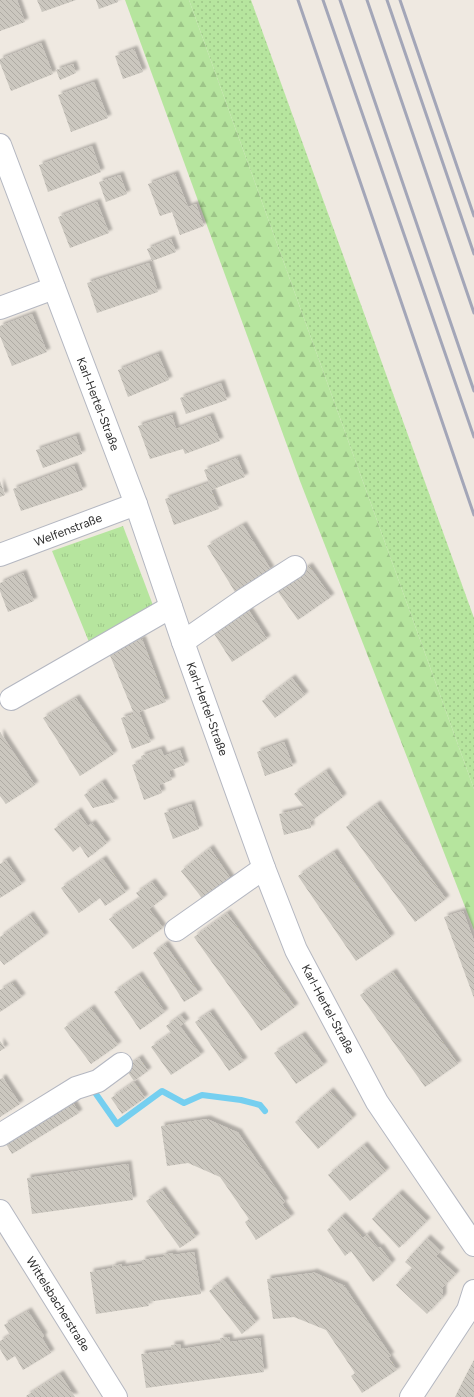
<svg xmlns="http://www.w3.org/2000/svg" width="474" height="1397" font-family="Figtree,sans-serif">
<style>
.grass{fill:url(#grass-dots)}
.forest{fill:url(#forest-firs)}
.park{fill:url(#park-tufts)}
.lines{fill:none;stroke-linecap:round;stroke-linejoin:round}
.stream{stroke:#75cff0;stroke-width:6}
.building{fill:url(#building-back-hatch);filter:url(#shadow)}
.minor-casing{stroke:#b4b7c1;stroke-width:24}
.minor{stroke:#fff;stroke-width:22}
.rail{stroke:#a3a6b8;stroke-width:3}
.labels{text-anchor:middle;stroke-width:3.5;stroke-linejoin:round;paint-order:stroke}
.street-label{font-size:12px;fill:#2e2e2e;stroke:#fff}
</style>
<defs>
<pattern id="grass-dots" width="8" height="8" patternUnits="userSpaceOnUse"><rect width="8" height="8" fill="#b6e59e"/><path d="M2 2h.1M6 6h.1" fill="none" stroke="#9dc588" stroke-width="1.8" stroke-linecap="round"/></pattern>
<pattern id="forest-firs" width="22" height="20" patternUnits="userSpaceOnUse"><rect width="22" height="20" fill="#b6e59e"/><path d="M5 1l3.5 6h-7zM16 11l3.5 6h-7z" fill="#9dc588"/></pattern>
<pattern id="park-tufts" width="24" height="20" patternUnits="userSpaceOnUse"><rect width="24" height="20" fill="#b6e59e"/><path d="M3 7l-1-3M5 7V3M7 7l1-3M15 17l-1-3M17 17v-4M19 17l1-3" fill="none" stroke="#9dc588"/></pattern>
<pattern id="building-back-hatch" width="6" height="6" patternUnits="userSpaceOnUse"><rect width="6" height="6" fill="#cbc7bf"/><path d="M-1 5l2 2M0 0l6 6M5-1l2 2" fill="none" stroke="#afaba4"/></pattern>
<filter id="shadow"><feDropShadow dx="3.5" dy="-3.5" stdDeviation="1" flood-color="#0004"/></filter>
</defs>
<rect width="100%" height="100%" fill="#efe9e1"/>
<polygon class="grass" points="189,0 251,0 474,618 474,789"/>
<polygon class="forest" points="125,0 189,0 474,789 474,930 300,481"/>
<polygon class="park" points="123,526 154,608 91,647 52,551"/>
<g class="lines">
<polyline class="stream" points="96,1094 117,1124 162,1091 184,1103 202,1095 241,1100 260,1105 265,1111"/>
</g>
<g class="building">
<polygon points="0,0 17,0 25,22 0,31"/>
<polygon points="37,0 76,0 42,12"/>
<polygon points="96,0 118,0 118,2 99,9"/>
<polygon points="41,43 53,74 11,91 0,63 0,59"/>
<polygon points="134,49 143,72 123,79 115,56"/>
<polygon points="73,64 76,73 60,80 56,70"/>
<polygon points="94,82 108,118 71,132 58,95"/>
<polygon points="92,146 101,172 48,192 39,165"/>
<polygon points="175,174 188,207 196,204 204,226 180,235 172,212 160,216 148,184"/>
<polygon points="120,175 127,194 106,202 99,182"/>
<polygon points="97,202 109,233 70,248 58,217"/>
<polygon points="171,239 176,252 152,261 147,249"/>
<polygon points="149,263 158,292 97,313 87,283"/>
<polygon points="32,314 47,352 12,366 0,336 0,326"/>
<polygon points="158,354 169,380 128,397 118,370"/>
<polygon points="221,383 227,400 186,414 180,398"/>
<polygon points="172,415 176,429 210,416 220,441 185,454 183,449 150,459 138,426"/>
<polygon points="76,436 82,454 43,468 36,450"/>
<polygon points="237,458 245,477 211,490 219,509 174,525 165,499 209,483 204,470"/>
<polygon points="74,466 83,490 21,511 13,489"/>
<polygon points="0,481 5,495 0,497"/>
<polygon points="243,525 271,570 235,592 207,546"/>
<polygon points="309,566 331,597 298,620 276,589"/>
<polygon points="23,573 34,601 8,612 0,591 0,583"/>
<polygon points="246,606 267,639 232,662 211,629"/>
<polygon points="142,639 166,702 139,712 151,742 132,749 121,718 134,714 109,653"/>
<polygon points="292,678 305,695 275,718 262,701"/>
<polygon points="76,698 114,754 80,776 43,718"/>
<polygon points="0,732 35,785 6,804 0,796"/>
<polygon points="284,742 293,766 265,776 257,752"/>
<polygon points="161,749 164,756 180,750 185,765 169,771 172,780 159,785 162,793 144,800 132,765 142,761 141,756"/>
<polygon points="326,771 343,797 310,822 311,828 284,835 279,814 305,808 294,794"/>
<polygon points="102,782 115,802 93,808 84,795"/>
<polygon points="191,804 199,829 173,839 164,813"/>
<polygon points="377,804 446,899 415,922 346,827"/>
<polygon points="78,811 88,826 92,823 107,843 88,858 80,846 73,852 54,829"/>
<polygon points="210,848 233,882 205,902 181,871"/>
<polygon points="334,852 391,937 356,961 298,876"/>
<polygon points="103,859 126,892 105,906 100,898 79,913 61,888"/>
<polygon points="6,860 22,884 0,898 0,864"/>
<polygon points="152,882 164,898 149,909 163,928 133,949 109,919 140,898 136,893"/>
<polygon points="463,911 474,941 474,998 444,917"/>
<polygon points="227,913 295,1007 261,1031 194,937"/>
<polygon points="30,915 45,936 4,965 0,960 0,937"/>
<polygon points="165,944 199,993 184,1002 153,953"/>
<polygon points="393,972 458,1064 425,1087 360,995"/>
<polygon points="139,975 165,1012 140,1030 114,992"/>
<polygon points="12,983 22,997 0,1012 0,990"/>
<polygon points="91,1008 118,1045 91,1064 64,1028"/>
<polygon points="210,1012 244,1061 229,1071 195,1022"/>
<polygon points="181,1015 186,1022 180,1026 201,1055 171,1075 151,1047 171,1033 166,1026"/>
<polygon points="302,1035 324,1065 296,1084 274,1053"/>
<polygon points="0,1041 5,1048 0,1051"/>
<polygon points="139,1058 148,1071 134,1081 125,1068"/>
<polygon points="3,1078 20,1104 0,1117 0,1079"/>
<polygon points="134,1082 145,1098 122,1114 111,1098"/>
<polygon points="330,1091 353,1118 318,1149 295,1122"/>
<polygon points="69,1096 79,1113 12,1154 2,1137"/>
<polygon points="207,1119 239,1133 239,1134 285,1202 282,1204 291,1217 256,1240 245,1222 249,1219 220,1177 188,1163 167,1166 161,1126"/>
<polygon points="364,1145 386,1171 350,1201 328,1175"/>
<polygon points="128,1164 133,1200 32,1214 27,1178"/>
<polygon points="162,1190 196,1237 180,1248 146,1201"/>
<polygon points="399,1193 427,1221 399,1248 372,1219"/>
<polygon points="342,1216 363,1238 367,1234 378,1248 380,1247 392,1263 373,1282 351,1251 345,1256 327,1230"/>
<polygon points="427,1238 441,1251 436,1256 456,1274 443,1287 443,1297 427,1314 396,1285 412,1268 405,1262"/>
<polygon points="194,1252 201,1294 148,1302 149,1306 96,1314 90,1272 113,1268 112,1266 118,1265 122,1264 122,1267 142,1264 142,1260 163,1257 163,1255 173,1253 173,1255"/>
<polygon points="313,1272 345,1286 345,1287 391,1356 388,1357 397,1370 362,1393 351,1376 355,1373 326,1330 294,1317 273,1319 267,1279 312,1273"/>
<polygon points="224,1280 256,1322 242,1334 209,1291"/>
<polygon points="28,1311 44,1336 42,1338 51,1353 23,1370 15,1356 7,1361 0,1349 0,1341 10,1335 4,1325"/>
<polygon points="229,1337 230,1342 260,1338 264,1372 146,1388 141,1354 172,1350 171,1345 180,1344 181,1349 221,1343 220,1338"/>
<polygon points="474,1360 474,1397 455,1397 467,1373"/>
<polygon points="60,1374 75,1397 27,1397 26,1396"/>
</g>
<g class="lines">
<defs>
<g id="minor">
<polyline points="0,145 136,504 183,642 264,868 296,950 377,1102 474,1245"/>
<polyline points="0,308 54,288"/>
<polyline points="0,555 136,504"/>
<polyline points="183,642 242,601 295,567"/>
<polyline points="11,699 171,607"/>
<polyline points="176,930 264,868"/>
<polyline points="0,1135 76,1088 98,1081 121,1064"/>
<polyline points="0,1211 116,1397"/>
<polyline points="411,1397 468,1310 474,1291"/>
</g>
</defs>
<use href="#minor" class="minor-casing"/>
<use href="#minor" class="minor"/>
<g class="rail">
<polyline points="298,0 474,515"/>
<polyline points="323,0 474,437"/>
<polyline points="340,0 474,391"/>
<polyline points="367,0 474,313"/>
<polyline points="387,0 474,254"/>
<polyline points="400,0 474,216"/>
</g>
</g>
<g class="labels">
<g class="street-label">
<text transform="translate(98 404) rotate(69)" y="4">Karl-Hertel-Straße</text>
<text transform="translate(68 530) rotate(-21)" y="4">Welfenstraße</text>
<text transform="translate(207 709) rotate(70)" y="4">Karl-Hertel-Straße</text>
<text transform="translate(328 1009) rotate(62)" y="4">Karl-Hertel-Straße</text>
<text transform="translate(58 1304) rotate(58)" y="4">Wittelsbacherstraße</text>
</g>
</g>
</svg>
